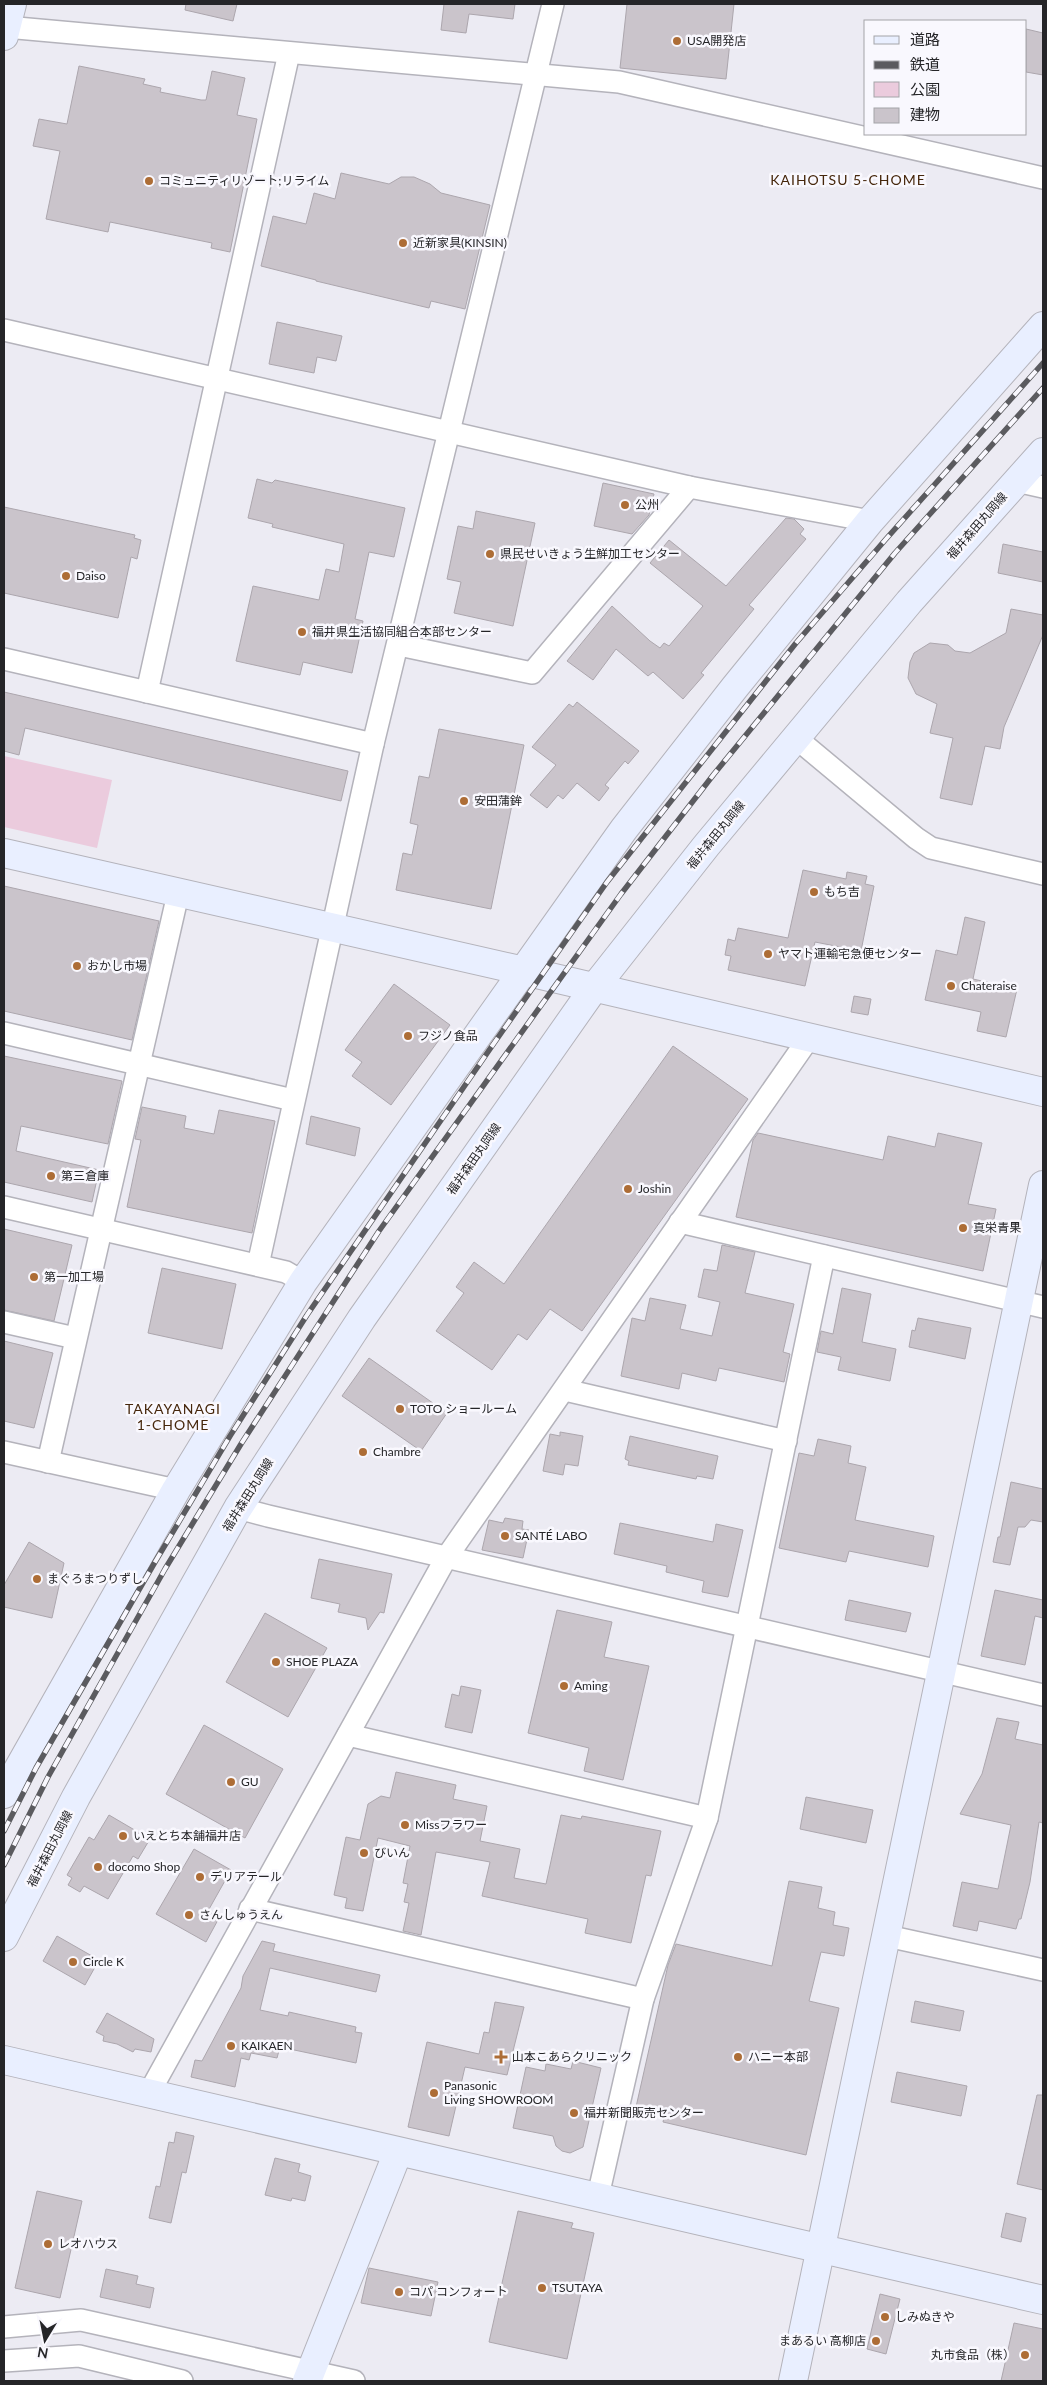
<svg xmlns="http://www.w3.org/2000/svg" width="1047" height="2385" font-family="Lato,'Noto Sans JP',sans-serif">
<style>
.green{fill:#ebcbdd}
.building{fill:#cac4cb;stroke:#aca6ad}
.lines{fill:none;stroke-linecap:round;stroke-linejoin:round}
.street-casing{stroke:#b4b3bb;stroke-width:24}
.secondary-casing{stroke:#b4b3bb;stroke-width:30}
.street{stroke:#fff;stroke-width:21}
.secondary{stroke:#e9efff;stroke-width:28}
.rail-casing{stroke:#5b5b5f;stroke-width:5.5}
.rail{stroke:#f9f8fe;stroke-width:4;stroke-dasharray:11;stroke-linecap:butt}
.poi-dot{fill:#ad6d36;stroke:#f9f8fe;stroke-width:2}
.labels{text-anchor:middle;stroke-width:5;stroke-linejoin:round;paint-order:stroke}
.poi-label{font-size:12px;fill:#252528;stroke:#f9f8fe;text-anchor:start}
.street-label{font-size:12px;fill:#252528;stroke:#f9f8fe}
.neighbourhood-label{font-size:14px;letter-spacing:1px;fill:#46270c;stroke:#f9f8fe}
</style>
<rect width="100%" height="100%" fill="#ecebf3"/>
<polygon class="green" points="4,756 112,780 97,848 4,827"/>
<g class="building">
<polygon points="186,4 237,4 233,21 185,10"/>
<polygon points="444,4 515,4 513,19 469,14 466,33 441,30"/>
<polygon points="627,4 734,4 726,79 620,68"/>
<polygon points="1026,29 1043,33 1043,75 1026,72"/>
<polygon points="79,66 145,79 143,84 161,88 160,92 201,100 206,100 212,71 245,78 237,115 257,119 230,252 211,248 212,243 110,222 108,232 46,219 60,151 33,146 39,119 67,124"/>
<polygon points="341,173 389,184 401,177 414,177 430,184 441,193 490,205 465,309 431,301 429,308 316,281 316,280 261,266 273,216 306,224 314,193 335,199"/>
<polygon points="277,322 342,336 336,361 317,357 314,373 269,364"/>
<polygon points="257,479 272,483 275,480 405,508 394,557 369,552 355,619 363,621 352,673 303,662 300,675 236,661 253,586 319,600 326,569 339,572 344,544 272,527 273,524 248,518"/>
<polygon points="603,483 654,494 649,515 632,534 594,526"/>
<polygon points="4,507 135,535 134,538 141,540 137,559 131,557 118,618 4,593"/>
<polygon points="476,511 535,523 513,626 454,613 461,582 447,579 458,526 473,529"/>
<polygon points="786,518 794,519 804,529 800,534 806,539 749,605 754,609 701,673 704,675 683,699 653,672 648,676 616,649 593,680 567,661 612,606 650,641 660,648 664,643 669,646 703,606 650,563 669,540 726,586"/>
<polygon points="1003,544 1043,552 1043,582 998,573"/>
<polygon points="1011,609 1043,615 1043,635 1004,727 1000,749 985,746 972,805 940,798 953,738 930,733 937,704 916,694 908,678 910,662 914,653 930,643 948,645 955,651 970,653 1006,633"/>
<polygon points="4,692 348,771 341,801 25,728 19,755 4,751"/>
<polygon points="577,702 639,751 628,764 625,761 605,785 609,788 599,801 577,783 563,799 558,795 547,808 530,795 556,765 532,747 569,704 573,707"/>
<polygon points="439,729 524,745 491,909 396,890 403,853 412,855 418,825 410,823 419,776 429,778"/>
<polygon points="803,870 846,879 847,872 867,876 865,884 874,886 861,951 815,942 805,986 728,970 731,956 725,955 728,939 735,941 738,928 788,938"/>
<polygon points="4,886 159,921 132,1040 4,1011"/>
<polygon points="965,917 985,922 973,979 1017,989 1006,1037 977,1031 981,1012 925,1000 936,950 957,955"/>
<polygon points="394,984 450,1025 391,1105 352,1076 362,1062 345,1050"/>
<polygon points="854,996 871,999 868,1015 851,1012"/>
<polygon points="673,1046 748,1099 582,1331 550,1309 527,1340 518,1334 492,1370 436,1331 464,1293 456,1287 474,1262 504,1284"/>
<polygon points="4,1056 122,1081 108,1144 21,1126 16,1151 99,1170 92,1202 4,1182"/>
<polygon points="142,1107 186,1116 184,1128 214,1134 219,1110 275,1121 252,1233 127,1207 141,1140 135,1139"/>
<polygon points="311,1116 360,1128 355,1156 306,1144"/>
<polygon points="758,1133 883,1160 888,1136 935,1147 938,1133 982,1143 968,1204 996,1209 983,1271 736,1217 753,1140"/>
<polygon points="4,1229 72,1245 54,1321 4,1310"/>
<polygon points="722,1245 755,1252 745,1293 794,1304 783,1352 790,1354 784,1382 719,1368 716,1381 682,1373 679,1389 621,1376 632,1318 645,1321 650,1298 686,1305 680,1329 712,1336 720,1302 698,1297 704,1269 717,1271"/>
<polygon points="162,1268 236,1284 222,1349 148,1333"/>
<polygon points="842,1288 871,1294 862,1342 896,1349 890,1381 838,1370 841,1357 817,1352 821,1331 833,1334"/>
<polygon points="918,1318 971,1328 965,1359 909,1347 912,1330 915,1331"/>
<polygon points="4,1341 53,1353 34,1428 4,1421"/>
<polygon points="369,1358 447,1413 421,1451 342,1396"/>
<polygon points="560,1432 583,1436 578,1466 565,1464 563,1475 543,1471 550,1434 560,1436"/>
<polygon points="630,1436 718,1456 713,1479 697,1476 696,1479 628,1465 629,1461 625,1459"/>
<polygon points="818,1439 851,1446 848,1463 866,1467 855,1520 934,1536 928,1567 849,1551 846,1562 779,1548 799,1453 814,1456"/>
<polygon points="1011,1482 1043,1489 1043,1522 1031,1520 1025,1527 1018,1527 1010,1565 993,1562 998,1537 1000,1537"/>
<polygon points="505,1518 523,1521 522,1529 529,1530 523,1558 482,1550 489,1520 503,1523"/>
<polygon points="620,1523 713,1542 716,1524 743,1530 728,1597 702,1592 704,1581 666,1572 667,1566 614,1554"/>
<polygon points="29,1542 64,1563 52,1618 4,1607 4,1585"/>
<polygon points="319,1559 392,1574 384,1613 380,1612 368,1630 366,1618 338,1612 340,1604 311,1598"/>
<polygon points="995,1590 1043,1600 1043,1618 1035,1616 1025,1665 981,1656"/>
<polygon points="849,1600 911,1613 906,1632 845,1620"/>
<polygon points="557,1610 612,1622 604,1657 649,1666 623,1780 584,1771 589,1748 528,1733"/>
<polygon points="265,1613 327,1648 288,1717 226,1682"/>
<polygon points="461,1686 481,1690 472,1733 445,1727 452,1694 459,1696"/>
<polygon points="997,1718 1019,1722 1015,1739 1043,1745 1043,1823 1039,1822 1030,1882 1021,1919 1019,1919 1016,1929 979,1921 977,1931 953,1926 962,1882 998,1889 1011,1825 960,1814 982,1774"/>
<polygon points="204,1725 283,1769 245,1838 166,1794"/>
<polygon points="396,1772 456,1785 453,1799 487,1806 480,1841 520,1849 514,1878 546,1884 561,1815 581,1819 582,1816 661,1831 651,1876 646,1875 631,1943 585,1933 588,1919 482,1896 490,1862 436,1852 421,1935 403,1931 409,1903 404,1902 408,1884 403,1883 410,1846 378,1838 363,1911 345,1908 347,1898 334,1895 346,1837 360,1840 368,1804 381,1796 390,1798"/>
<polygon points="806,1797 873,1810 866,1843 800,1829"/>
<polygon points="109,1815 150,1839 138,1859 133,1856 108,1899 84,1886 80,1892 68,1885 72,1878 67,1875 89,1837 94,1840"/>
<polygon points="194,1849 231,1870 208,1911 219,1918 206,1942 156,1914"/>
<polygon points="789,1881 822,1887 818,1908 835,1912 833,1925 849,1928 844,1956 821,1952 809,2001 839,2008 806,2155 663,2122 665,2113 636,2107 668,1965 676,1944 772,1966"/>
<polygon points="57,1936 99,1960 85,1985 43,1961"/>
<polygon points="262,1941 275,1944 273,1951 380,1975 376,1992 270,1968 260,2010 288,2016 289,2012 356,2027 355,2032 362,2033 356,2063 280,2047 277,2058 251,2053 249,2060 241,2058 235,2087 191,2077 195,2060 202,2061 241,1988 243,1976"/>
<polygon points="915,2001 964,2011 960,2031 911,2022"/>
<polygon points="495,2002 524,2007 507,2075 465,2067 449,2136 408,2127 427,2042 479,2054 484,2032 489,2033"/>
<polygon points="107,2013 154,2039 151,2052 135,2049 133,2052 117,2044 103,2041 104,2036 96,2032"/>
<polygon points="573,2061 601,2068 583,2147 570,2153 562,2151 556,2146 553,2136 513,2128 526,2067 545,2071 546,2064 571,2069"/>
<polygon points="897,2072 967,2086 961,2116 891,2102"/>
<polygon points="1037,2095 1043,2095 1043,2190 1017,2184"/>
<polygon points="176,2132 194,2136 186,2173 182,2172 171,2223 149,2218 156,2186 160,2187 169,2142 174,2143"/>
<polygon points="275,2158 300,2164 298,2172 311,2176 305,2201 292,2198 291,2201 265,2195"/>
<polygon points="37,2191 82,2201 60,2298 15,2288"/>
<polygon points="518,2211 573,2223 571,2228 594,2233 567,2359 489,2342"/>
<polygon points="1006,2213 1026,2218 1021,2242 1001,2237"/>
<polygon points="369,2268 438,2282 431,2316 361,2303"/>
<polygon points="106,2269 138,2276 136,2284 154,2288 150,2308 100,2297"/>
<polygon points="880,2294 900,2299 886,2354 867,2349"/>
<polygon points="1014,2323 1043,2329 1043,2381 1001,2381"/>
</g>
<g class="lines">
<defs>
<g id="street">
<polyline points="6,27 619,82 1043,178"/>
<polyline points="4,330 689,487 870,521"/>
<polyline points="1016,481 1043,487"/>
<polyline points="399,645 532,673 689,487"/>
<polyline points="4,659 373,744"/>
<polyline points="147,692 289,53"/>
<polyline points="796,738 916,838 931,848 1043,874"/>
<polyline points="4,1033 293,1100"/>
<polyline points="4,1207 286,1272 303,1282"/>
<polyline points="680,1222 1043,1307"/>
<polyline points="258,1265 373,744 553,4"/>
<polyline points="4,1322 75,1338"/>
<polyline points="565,1390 786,1441"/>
<polyline points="4,1452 176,1490"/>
<polyline points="48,1462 178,894"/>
<polyline points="238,1508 268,1516 1043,1695"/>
<polyline points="348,1735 707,1818"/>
<polyline points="250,1909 643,1999"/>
<polyline points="887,1936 1043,1970"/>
<polyline points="149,2093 446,1558 809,1038"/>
<polyline points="598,2196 643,1999 707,1818 824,1256"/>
<polyline points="4,2327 81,2320 354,2381"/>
<polyline points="4,2361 79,2356 182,2381"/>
</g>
<g id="secondary">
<polyline points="4,36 12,4"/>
<polyline points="4,853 524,971 1043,1092"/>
<polyline points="4,1794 176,1490 303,1282 577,895 624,829 735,687 870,521 1043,326"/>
<polyline points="4,1937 76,1797 238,1508 362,1318 594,988 706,846 909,602 1043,452"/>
<polyline points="4,2060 1043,2300"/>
<polyline points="307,2381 398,2152"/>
<polyline points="793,2381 1043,1185"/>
</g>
</defs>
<use href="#street" class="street-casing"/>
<use href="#secondary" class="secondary-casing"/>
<use href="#street" class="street"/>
<use href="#secondary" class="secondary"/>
<defs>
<g id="rail">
<polyline points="4,1831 36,1768 155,1562 230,1436 307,1315 492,1046 607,882 796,643 886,539 1043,363"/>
<polyline points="4,1865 48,1777 165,1569 241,1444 379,1231 621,894 714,774 895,553 1043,388"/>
</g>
</defs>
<use href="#rail" class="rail-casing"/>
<use href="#rail" class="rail"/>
</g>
<g class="poi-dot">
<circle cx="677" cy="41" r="5"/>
<circle cx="149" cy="181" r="5"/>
<circle cx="403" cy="243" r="5"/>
<circle cx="625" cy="505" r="5"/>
<circle cx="490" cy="554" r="5"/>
<circle cx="66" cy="576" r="5"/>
<circle cx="302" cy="632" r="5"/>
<circle cx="464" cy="801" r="5"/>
<circle cx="814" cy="892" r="5"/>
<circle cx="768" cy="954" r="5"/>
<circle cx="77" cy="966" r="5"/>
<circle cx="951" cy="986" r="5"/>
<circle cx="408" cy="1036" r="5"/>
<circle cx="51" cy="1176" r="5"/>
<circle cx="628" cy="1189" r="5"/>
<circle cx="963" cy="1228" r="5"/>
<circle cx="34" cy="1277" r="5"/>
<circle cx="400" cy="1409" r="5"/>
<circle cx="363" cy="1452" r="5"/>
<circle cx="505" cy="1536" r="5"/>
<circle cx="37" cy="1579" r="5"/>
<circle cx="276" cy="1662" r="5"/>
<circle cx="564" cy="1686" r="5"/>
<circle cx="231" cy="1782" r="5"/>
<circle cx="405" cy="1825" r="5"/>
<circle cx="123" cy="1836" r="5"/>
<circle cx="364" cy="1853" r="5"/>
<circle cx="98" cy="1867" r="5"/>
<circle cx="200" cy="1877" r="5"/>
<circle cx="189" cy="1915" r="5"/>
<circle cx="73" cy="1962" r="5"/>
<circle cx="231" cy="2046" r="5"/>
<path d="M498.5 2049.5h5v5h5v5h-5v5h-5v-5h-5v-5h5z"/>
<circle cx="738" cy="2057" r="5"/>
<circle cx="434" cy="2093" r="5"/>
<circle cx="574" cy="2113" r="5"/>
<circle cx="48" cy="2244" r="5"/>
<circle cx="542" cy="2288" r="5"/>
<circle cx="399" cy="2292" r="5"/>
<circle cx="885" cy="2317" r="5"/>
<circle cx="876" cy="2341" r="5"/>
<circle cx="1025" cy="2355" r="5"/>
</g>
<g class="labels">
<g class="poi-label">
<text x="687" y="45">USA開発店</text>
<text x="159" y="185">コミュニティリゾート;リライム</text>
<text x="413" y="247">近新家具(KINSIN)</text>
<text x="635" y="509">公州</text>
<text x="500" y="558">県民せいきょう生鮮加工センター</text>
<text x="76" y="580">Daiso</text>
<text x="312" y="636">福井県生活協同組合本部センター</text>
<text x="474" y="805">安田蒲鉾</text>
<text x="824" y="896">もち吉</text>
<text x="778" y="958">ヤマト運輸宅急便センター</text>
<text x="87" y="970">おかし市場</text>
<text x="961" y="990">Chateraise</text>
<text x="418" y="1040">フジノ食品</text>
<text x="61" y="1180">第三倉庫</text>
<text x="638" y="1193">Joshin</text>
<text x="973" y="1232">真栄青果</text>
<text x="44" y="1281">第一加工場</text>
<text x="410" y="1413">TOTO ショールーム</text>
<text x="373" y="1456">Chambre</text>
<text x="515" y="1540">SANTÉ LABO</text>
<text x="47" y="1583">まぐろまつりずし</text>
<text x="286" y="1666">SHOE PLAZA</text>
<text x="574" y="1690">Aming</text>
<text x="241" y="1786">GU</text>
<text x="415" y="1829">Missフラワー</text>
<text x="133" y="1840">いえとち本舗福井店</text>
<text x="374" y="1857">びいん</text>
<text x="108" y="1871">docomo Shop</text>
<text x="210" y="1881">デリアテール</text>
<text x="199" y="1919">さんしゅうえん</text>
<text x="83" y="1966">Circle K</text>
<text x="241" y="2050">KAIKAEN</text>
<text x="512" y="2061">山本こあらクリニック</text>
<text x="748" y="2061">ハニー本部</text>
<text x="444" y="2090">Panasonic<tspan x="444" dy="14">Living SHOWROOM</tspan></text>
<text x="584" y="2117">福井新聞販売センター</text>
<text x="58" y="2248">レオハウス</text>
<text x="552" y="2292">TSUTAYA</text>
<text x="409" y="2296">コパ コンフォート</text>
<text x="895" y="2321">しみぬきや</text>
<text x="866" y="2345" text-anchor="end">まあるい 高柳店</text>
<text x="1015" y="2359" text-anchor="end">丸市食品（株）</text>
</g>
<g class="street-label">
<text transform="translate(977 526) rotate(-49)" y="4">福井森田丸岡線</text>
<text transform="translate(716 835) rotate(-51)" y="4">福井森田丸岡線</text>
<text transform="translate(474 1159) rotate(-55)" y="4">福井森田丸岡線</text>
<text transform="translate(248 1495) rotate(-58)" y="4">福井森田丸岡線</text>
<text transform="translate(50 1849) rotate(-63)" y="4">福井森田丸岡線</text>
</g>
<g class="neighbourhood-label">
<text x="848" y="185">KAIHOTSU 5-CHOME</text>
<text x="173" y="1414">TAKAYANAGI<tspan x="173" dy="16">1-CHOME</tspan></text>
</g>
</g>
<rect width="1047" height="2385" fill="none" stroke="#252528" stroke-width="10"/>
<rect x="864" y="20" width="162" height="115" fill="#f9f8fe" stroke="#a4a4a8"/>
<rect x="874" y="36" width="25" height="8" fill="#e9efff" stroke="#a4a4a8"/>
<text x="910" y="45" font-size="15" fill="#252528">道路</text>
<rect x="874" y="61" width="25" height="8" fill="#5b5b5f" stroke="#a4a4a8"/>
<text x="910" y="70" font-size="15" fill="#252528">鉄道</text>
<rect x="874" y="82" width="25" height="15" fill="#ebcbdd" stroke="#a4a4a8"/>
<text x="910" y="95" font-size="15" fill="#252528">公園</text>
<rect x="874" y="108" width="25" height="15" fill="#cac4cb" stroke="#a4a4a8"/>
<text x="910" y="120" font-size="15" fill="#252528">建物</text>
<g transform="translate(45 2340) rotate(190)" stroke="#f9f8fe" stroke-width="4" paint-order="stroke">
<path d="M0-4L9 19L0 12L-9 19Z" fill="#252528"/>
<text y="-8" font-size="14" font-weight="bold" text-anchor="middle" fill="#252528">N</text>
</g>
</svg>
